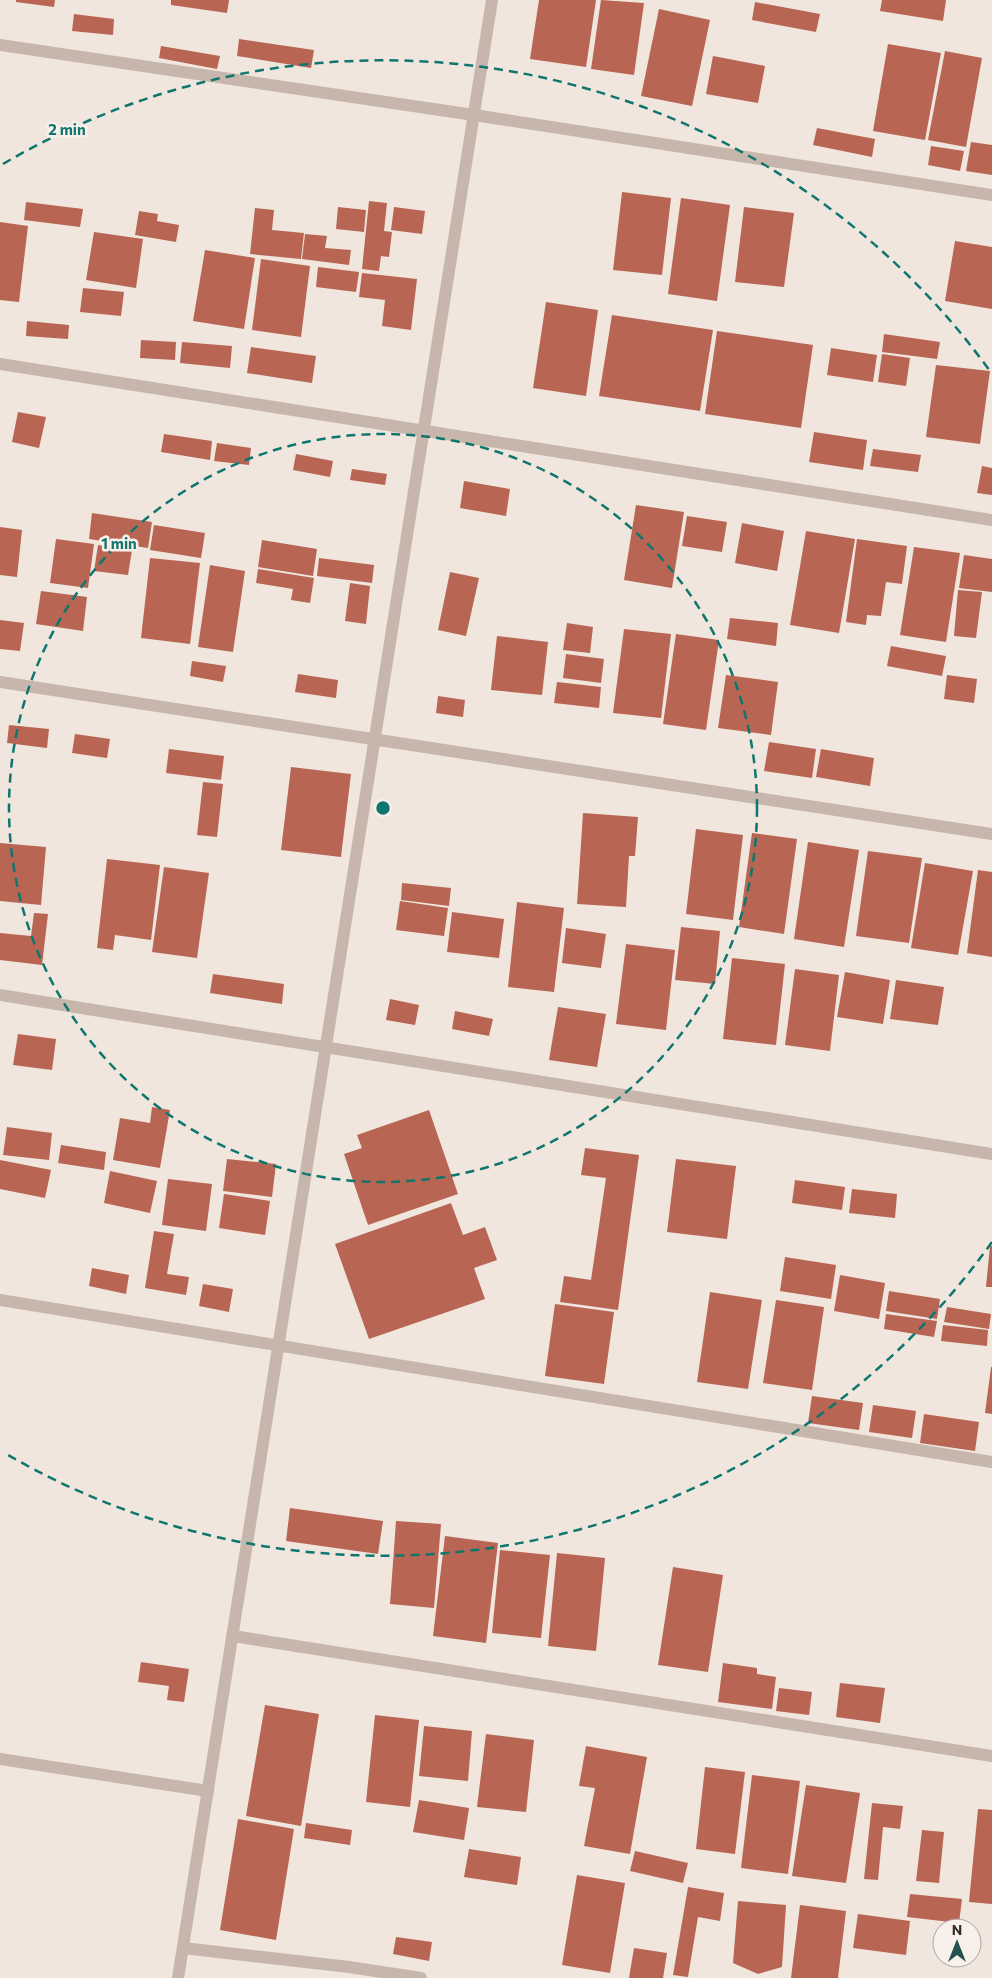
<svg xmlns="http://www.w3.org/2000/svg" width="992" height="1978" font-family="Commissioner,sans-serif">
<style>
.building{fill:#b86553}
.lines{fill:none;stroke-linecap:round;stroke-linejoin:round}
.minor{stroke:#c6b6ab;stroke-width:12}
.ring{fill:none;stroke:#0f766e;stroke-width:2.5;stroke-dasharray:9 6}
.centre{fill:#0f766e;stroke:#f8f0ea;stroke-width:2.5}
.ring-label{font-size:15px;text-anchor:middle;font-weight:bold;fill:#0f766e;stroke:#f8f0ea;stroke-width:5;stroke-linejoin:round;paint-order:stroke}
</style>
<rect width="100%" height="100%" fill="#f0e6de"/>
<g class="building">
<polygon points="16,0 55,0 54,7 16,2"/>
<polygon points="171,0 229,0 227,13 171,5"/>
<polygon points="539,0 596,0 586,67 530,59"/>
<polygon points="601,0 644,3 634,75 591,69"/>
<polygon points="882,0 946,0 943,21 880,11"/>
<polygon points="755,2 820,14 816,32 752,20"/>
<polygon points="659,9 710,20 692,106 641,96"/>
<polygon points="74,14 114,19 113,35 72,31"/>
<polygon points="239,39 314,50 311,68 237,56"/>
<polygon points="888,44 941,53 925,140 873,131"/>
<polygon points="161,46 220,56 217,69 159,58"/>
<polygon points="945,51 982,58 966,147 928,140"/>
<polygon points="713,56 765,66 758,103 706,94"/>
<polygon points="817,128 875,139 872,157 813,145"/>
<polygon points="971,142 992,145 992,175 966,171"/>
<polygon points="931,146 964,151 960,171 928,165"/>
<polygon points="622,192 671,198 662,275 613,270"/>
<polygon points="681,198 730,205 717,301 668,294"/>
<polygon points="369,201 387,203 384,231 392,232 389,257 381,256 379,271 362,269"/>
<polygon points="26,202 83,209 80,227 24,220"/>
<polygon points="338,207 366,210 364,232 336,229"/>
<polygon points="394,207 425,211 422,234 391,230"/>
<polygon points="744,207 794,213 784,287 735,282"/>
<polygon points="255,208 274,210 272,230 304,233 301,259 250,254"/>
<polygon points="139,211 158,214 157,221 179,225 176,242 135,235"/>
<polygon points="0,222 28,226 19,302 0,300"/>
<polygon points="94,232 143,239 136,288 86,280"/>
<polygon points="305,234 327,236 325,248 351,250 349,265 302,259"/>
<polygon points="955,241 992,247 992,309 945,301"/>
<polygon points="205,250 255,258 244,329 193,321"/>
<polygon points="261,259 310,266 301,337 252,330"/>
<polygon points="318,267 359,272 356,292 316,287"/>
<polygon points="362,273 417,279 411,330 382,326 385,300 359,297"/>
<polygon points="83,288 124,292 121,316 80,312"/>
<polygon points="546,302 598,310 586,396 533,388"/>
<polygon points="612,315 713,330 700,411 599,396"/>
<polygon points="27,321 69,325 68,339 26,336"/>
<polygon points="717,331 813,345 801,428 705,414"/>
<polygon points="884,334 940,342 937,359 882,352"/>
<polygon points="141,340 176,342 175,360 140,358"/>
<polygon points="182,342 232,346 230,368 180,363"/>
<polygon points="251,347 316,356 312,383 247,373"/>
<polygon points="831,348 877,355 873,382 827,375"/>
<polygon points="882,354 910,358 906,386 878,382"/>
<polygon points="936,365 990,371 980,444 926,437"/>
<polygon points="18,412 46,417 39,448 12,442"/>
<polygon points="814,432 867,440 863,470 809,462"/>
<polygon points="164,434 212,441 210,460 161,452"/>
<polygon points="217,443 251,448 249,465 214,461"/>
<polygon points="873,449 921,455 918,472 870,466"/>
<polygon points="296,454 333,461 330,477 293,470"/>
<polygon points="982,466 992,468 992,495 977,493"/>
<polygon points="352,469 387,474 385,485 350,480"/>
<polygon points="464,481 510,489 506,516 460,508"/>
<polygon points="636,505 684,512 672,588 624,580"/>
<polygon points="92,513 152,522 148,548 89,539"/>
<polygon points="687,516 727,522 722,552 682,546"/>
<polygon points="742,523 784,531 777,571 735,563"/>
<polygon points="154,525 205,533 201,558 150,550"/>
<polygon points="0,527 22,530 17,577 0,575"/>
<polygon points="806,531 855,539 839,633 790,625"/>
<polygon points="56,539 94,544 88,588 50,583"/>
<polygon points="857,539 907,546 902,584 886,582 881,616 867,615 866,625 846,622"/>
<polygon points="262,540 317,549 313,576 258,567"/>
<polygon points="98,545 132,550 128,575 94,571"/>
<polygon points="914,547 960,553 946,642 900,635"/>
<polygon points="964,555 992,559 992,592 959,588"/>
<polygon points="150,558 200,563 190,644 141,638"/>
<polygon points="319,558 374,565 372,583 317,576"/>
<polygon points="210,565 245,571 233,652 198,647"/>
<polygon points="258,569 314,578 310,603 291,600 293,589 256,583"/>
<polygon points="450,572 479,578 466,636 438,630"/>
<polygon points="350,583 370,586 366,624 345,621"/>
<polygon points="958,590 982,592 976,638 954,636"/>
<polygon points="41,591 87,597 83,631 36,624"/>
<polygon points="730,618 778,623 776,646 727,639"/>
<polygon points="0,620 24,623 20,651 0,649"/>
<polygon points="567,623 593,627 590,653 563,650"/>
<polygon points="624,629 671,634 661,718 613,713"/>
<polygon points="676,634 719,640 706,730 663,724"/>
<polygon points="497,636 548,642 542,695 491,690"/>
<polygon points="891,646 946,656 942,676 887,666"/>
<polygon points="566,654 604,659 601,683 563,678"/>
<polygon points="192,661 226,666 223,682 190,676"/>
<polygon points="298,674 338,680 336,698 295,692"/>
<polygon points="726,675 778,682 771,735 718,728"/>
<polygon points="947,675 977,679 974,703 944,699"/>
<polygon points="557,682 601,687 599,708 554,703"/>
<polygon points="438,696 465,700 463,717 436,713"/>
<polygon points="9,725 49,729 47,748 7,743"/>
<polygon points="75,734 110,739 107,758 72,753"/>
<polygon points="769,742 816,749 812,778 764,771"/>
<polygon points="169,749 224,756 221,780 166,773"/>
<polygon points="821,749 874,758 870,786 816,777"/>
<polygon points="291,767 351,774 341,857 281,850"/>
<polygon points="203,782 223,784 217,837 197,835"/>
<polygon points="583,813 638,817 635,856 629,856 626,907 577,904"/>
<polygon points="696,829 743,835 733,920 686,914"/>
<polygon points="752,833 797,839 784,934 739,927"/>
<polygon points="808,842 859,850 844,947 794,939"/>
<polygon points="0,843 46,847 41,905 0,901"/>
<polygon points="868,851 922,858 909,943 856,936"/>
<polygon points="107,859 160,865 151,940 115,935 113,950 97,948"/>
<polygon points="925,863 973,871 958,955 911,948"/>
<polygon points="164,867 209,873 197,958 152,952"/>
<polygon points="978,870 992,872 992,957 967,953"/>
<polygon points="402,883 451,888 449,906 401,900"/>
<polygon points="400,901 448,908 444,936 396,930"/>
<polygon points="517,902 564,908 554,992 508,987"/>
<polygon points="452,912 504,919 499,958 447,952"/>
<polygon points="34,913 48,914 42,965 0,960 0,933 31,936"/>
<polygon points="681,927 720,931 715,984 675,980"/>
<polygon points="566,928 606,934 601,968 562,963"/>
<polygon points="626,944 675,950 666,1030 616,1024"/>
<polygon points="732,958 785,964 776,1045 723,1039"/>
<polygon points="795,969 839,975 830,1051 785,1045"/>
<polygon points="845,972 890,980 883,1024 837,1017"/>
<polygon points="213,974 284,984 282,1004 210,993"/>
<polygon points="896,980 944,987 938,1025 890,1019"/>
<polygon points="390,999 419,1005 415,1025 386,1020"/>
<polygon points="558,1007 606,1014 597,1067 549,1060"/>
<polygon points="455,1011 493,1019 489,1036 452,1029"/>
<polygon points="18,1034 56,1039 52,1070 13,1065"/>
<polygon points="152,1107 170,1110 160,1168 113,1160 120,1118 150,1123"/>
<polygon points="429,1110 458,1194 368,1225 344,1154 362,1148 357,1135"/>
<polygon points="7,1127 52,1133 49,1160 3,1155"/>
<polygon points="61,1145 106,1152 104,1170 58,1163"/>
<polygon points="585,1148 639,1155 618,1310 560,1302 564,1276 591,1280 606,1178 581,1175"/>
<polygon points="227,1159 276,1164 272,1197 223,1191"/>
<polygon points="676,1159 736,1166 727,1239 667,1232"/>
<polygon points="0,1160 51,1170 45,1198 0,1189"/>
<polygon points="110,1171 157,1181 150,1213 104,1203"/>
<polygon points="168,1179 212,1184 206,1231 162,1225"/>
<polygon points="795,1180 845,1187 842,1210 792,1203"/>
<polygon points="852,1189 897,1194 895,1218 849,1213"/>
<polygon points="224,1194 270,1201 265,1235 219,1228"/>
<polygon points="451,1203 463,1235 485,1227 497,1260 474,1268 485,1299 369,1339 335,1244"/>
<polygon points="154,1231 174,1234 167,1274 189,1277 186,1295 145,1288"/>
<polygon points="990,1246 992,1246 992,1287 986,1287"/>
<polygon points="785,1257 836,1265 831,1299 780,1291"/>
<polygon points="92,1268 129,1275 126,1294 89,1286"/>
<polygon points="840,1275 885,1283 879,1319 834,1311"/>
<polygon points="203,1284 233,1289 229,1312 199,1306"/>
<polygon points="889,1291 940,1299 937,1319 886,1311"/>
<polygon points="710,1292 762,1300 748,1389 697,1382"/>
<polygon points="776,1300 824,1307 812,1390 763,1383"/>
<polygon points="555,1304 614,1312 604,1384 545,1376"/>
<polygon points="947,1307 991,1314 989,1329 944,1322"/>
<polygon points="886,1314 937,1321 934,1337 884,1329"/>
<polygon points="943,1325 988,1330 987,1346 941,1341"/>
<polygon points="991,1367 992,1367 992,1414 985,1413"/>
<polygon points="812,1396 863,1403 859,1430 808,1423"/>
<polygon points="873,1405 916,1411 912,1438 869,1432"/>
<polygon points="924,1414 979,1422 975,1451 920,1443"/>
<polygon points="290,1508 383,1521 378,1554 286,1541"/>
<polygon points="396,1521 441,1524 434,1608 390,1604"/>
<polygon points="445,1536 498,1543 486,1643 433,1636"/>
<polygon points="500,1550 550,1555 541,1638 492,1633"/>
<polygon points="557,1553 605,1558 596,1651 548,1646"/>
<polygon points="673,1567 723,1575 708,1672 658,1665"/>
<polygon points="141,1662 189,1669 184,1702 167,1700 169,1686 138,1682"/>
<polygon points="723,1663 757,1668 757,1674 776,1677 772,1709 718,1702"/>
<polygon points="840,1683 885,1688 880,1723 836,1717"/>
<polygon points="779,1688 812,1692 809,1715 776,1711"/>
<polygon points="265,1705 319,1714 301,1826 246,1816"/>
<polygon points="375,1715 419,1720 410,1807 366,1802"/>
<polygon points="424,1726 472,1731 468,1781 419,1776"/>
<polygon points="486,1734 534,1740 526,1812 477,1807"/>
<polygon points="586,1746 647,1757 630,1854 584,1846 595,1788 579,1786"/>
<polygon points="705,1767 745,1772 735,1854 696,1849"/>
<polygon points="752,1775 800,1781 788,1874 741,1868"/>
<polygon points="806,1785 860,1793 846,1883 792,1876"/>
<polygon points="419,1800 469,1808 464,1840 413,1832"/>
<polygon points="872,1803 903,1806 900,1829 883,1827 878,1880 864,1879"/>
<polygon points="978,1809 992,1810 992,1904 969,1902"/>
<polygon points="238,1819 294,1829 276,1940 220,1930"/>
<polygon points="306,1823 352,1830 350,1845 304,1838"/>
<polygon points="922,1830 944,1832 939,1883 916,1881"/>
<polygon points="469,1849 521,1857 517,1885 464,1877"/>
<polygon points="635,1851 688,1863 683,1883 630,1871"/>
<polygon points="577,1875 625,1883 610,1973 562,1965"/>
<polygon points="688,1887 724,1893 720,1921 698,1917 688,1977 673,1975"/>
<polygon points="910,1894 962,1899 959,1923 907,1917"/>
<polygon points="738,1901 786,1905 782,1967 758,1974 733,1963"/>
<polygon points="800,1905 846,1911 838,1978 791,1978"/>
<polygon points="858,1914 910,1921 906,1955 853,1948"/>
<polygon points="396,1937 432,1942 429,1961 393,1954"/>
<polygon points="634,1948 667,1953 663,1978 629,1978"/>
</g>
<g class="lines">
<g class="minor">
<polyline points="0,45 474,115 992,195"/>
<polyline points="0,364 992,520"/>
<polyline points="0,682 992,834"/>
<polyline points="0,995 992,1154"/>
<polyline points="0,1300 992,1462"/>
<polyline points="233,1636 992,1756"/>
<polyline points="0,1759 208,1791"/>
<polyline points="183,1948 349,1967 421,1978"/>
<polyline points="178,1978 492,0"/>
</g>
</g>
<g class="ring">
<circle cx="383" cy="808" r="374"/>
<path d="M992 1242A748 748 0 0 1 3 1452M3 164A748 748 0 0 1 992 374"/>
</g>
<circle cx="383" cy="808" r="8" class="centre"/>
<g class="ring-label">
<text x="67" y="135">2 min</text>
<text x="119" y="549">1 min</text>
</g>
<g transform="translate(957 1943)"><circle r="24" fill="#f8f0ea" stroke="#aaa29d"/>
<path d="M0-4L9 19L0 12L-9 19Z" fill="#235252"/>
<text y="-8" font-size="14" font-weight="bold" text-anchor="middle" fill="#352c29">N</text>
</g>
</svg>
